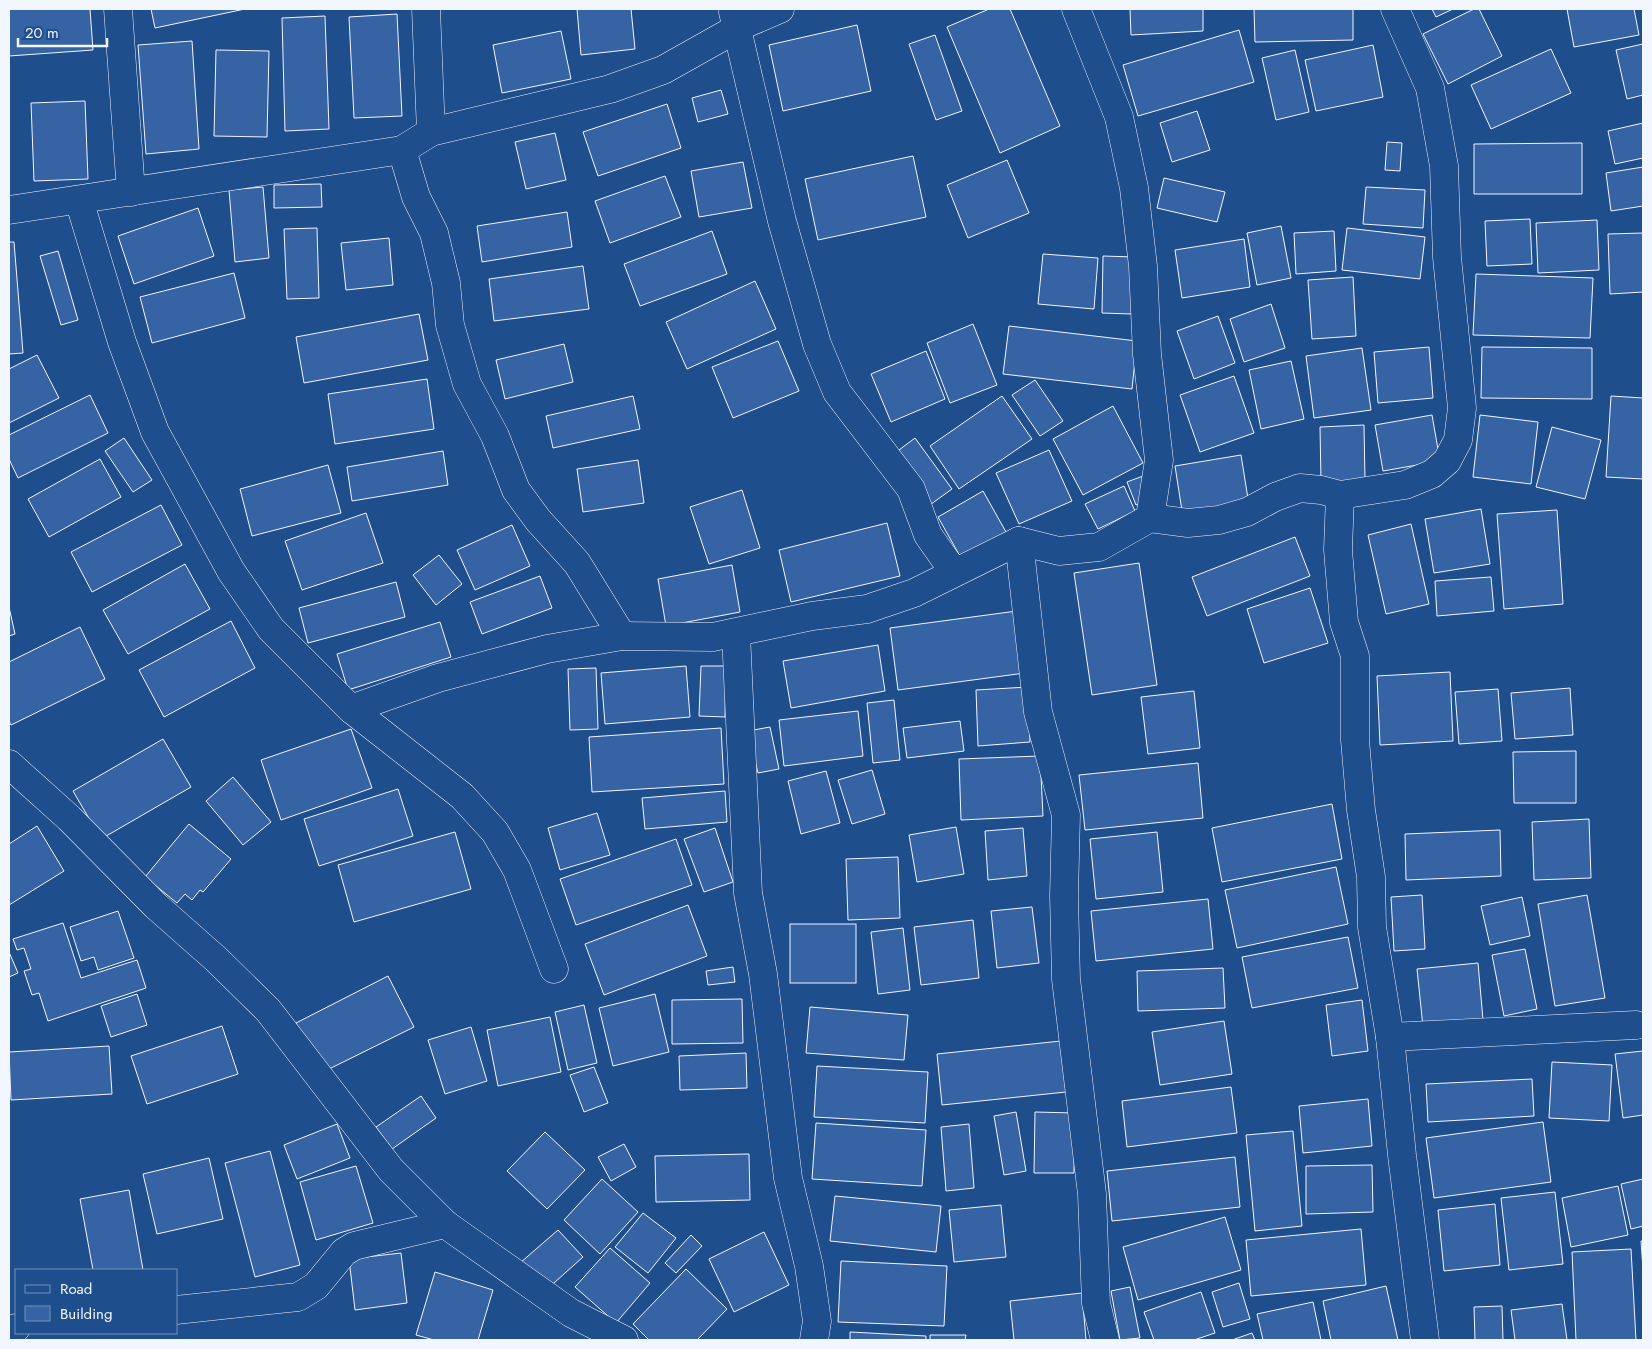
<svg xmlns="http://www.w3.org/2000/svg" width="1652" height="1349" font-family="Jost,sans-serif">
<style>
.building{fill:#3563a3;stroke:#f2f6ff}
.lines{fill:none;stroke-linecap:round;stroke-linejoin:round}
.minor-casing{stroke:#f2f6ff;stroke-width:29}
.minor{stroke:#1f4e8c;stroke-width:28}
</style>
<rect width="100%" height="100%" fill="#1f4e8c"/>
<g class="building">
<polygon points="9,9 90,9 93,50 9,56"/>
<polygon points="151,9 245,9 155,28"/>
<polygon points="577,9 631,9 635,49 581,55"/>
<polygon points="989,9 1010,9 1060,126 1000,153 947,27"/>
<polygon points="1130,9 1203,9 1203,31 1131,35"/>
<polygon points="1254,9 1353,9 1353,40 1255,42"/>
<polygon points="1432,9 1453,9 1436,17"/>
<polygon points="1474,9 1479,9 1502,56 1448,84 1423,34"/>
<polygon points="1567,9 1634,9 1639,35 1574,47"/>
<polygon points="397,14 402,116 354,118 349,17"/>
<polygon points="325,16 329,129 285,131 282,18"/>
<polygon points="857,25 871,91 783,111 769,45"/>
<polygon points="1239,30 1254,82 1138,116 1123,65"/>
<polygon points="561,31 571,79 502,93 493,45"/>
<polygon points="935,35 962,111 936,120 909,44"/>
<polygon points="192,41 199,149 146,154 138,45"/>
<polygon points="1643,44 1643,95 1627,99 1616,50"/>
<polygon points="1373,45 1383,97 1316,111 1305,60"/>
<polygon points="1551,49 1571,93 1491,129 1471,85"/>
<polygon points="216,50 269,51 267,137 214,136"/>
<polygon points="1295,50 1309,112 1276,120 1262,58"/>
<polygon points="721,90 728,114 698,122 692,98"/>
<polygon points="85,101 88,179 34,181 31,103"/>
<polygon points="667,104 681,148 598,176 583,132"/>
<polygon points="1197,111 1210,150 1172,162 1160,123"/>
<polygon points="1643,123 1643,158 1615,164 1608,131"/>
<polygon points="555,133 566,180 526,189 515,142"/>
<polygon points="1387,142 1402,143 1400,171 1385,170"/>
<polygon points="1582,143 1582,194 1474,194 1474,144"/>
<polygon points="913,156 926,217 818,240 805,179"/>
<polygon points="1007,160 1029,213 968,238 947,185"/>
<polygon points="743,162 752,208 699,217 691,171"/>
<polygon points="1643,167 1643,206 1611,211 1606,173"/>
<polygon points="665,176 681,217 610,243 595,201"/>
<polygon points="1164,178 1225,192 1217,222 1157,208"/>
<polygon points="321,184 322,207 274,208 274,185"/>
<polygon points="263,187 269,258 235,262 229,190"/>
<polygon points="1366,187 1425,190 1423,228 1363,224"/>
<polygon points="198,208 214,256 134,284 118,236"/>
<polygon points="567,212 572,247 482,262 477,226"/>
<polygon points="1530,219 1532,264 1487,266 1485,221"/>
<polygon points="1597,220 1599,270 1538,273 1536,223"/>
<polygon points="1281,226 1291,278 1257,285 1247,233"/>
<polygon points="317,228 319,298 287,299 284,229"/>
<polygon points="1347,228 1425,237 1420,279 1342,270"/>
<polygon points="712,231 727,274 640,306 624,264"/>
<polygon points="1334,231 1336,271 1296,274 1294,233"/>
<polygon points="1643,233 1643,292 1610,294 1608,234"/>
<polygon points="389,238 393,285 346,290 341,243"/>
<polygon points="1244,239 1250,287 1182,298 1175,250"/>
<polygon points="9,242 14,242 23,353 9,354"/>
<polygon points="58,251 78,320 61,325 40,256"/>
<polygon points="1043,254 1098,258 1094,309 1038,304"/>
<polygon points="1103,256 1134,257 1132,314 1102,313"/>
<polygon points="583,266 589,309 494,321 489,279"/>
<polygon points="234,273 245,318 152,343 140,297"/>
<polygon points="1476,274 1593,278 1590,338 1473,335"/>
<polygon points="1353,277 1356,336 1312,339 1308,280"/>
<polygon points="755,281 776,329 687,369 666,322"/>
<polygon points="1271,304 1285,348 1244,362 1230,319"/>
<polygon points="419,314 428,360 304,383 296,337"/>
<polygon points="1218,316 1235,363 1194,379 1177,331"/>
<polygon points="973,324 997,385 950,403 927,343"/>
<polygon points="1009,326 1137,341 1132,389 1003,374"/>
<polygon points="778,341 799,391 733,418 712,367"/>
<polygon points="564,344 573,382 505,399 496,360"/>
<polygon points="1429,347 1433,398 1378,403 1374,352"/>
<polygon points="1482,347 1592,348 1592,399 1481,398"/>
<polygon points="1362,348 1371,410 1314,418 1306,356"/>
<polygon points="926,351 945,399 891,422 871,374"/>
<polygon points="37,355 59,398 9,423 9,369"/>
<polygon points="1291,361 1304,419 1261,429 1249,370"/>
<polygon points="1234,376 1254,433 1200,452 1180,395"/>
<polygon points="427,379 434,429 335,444 328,394"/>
<polygon points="1035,380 1063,421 1040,436 1012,395"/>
<polygon points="90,395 108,433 18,478 9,459 9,435"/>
<polygon points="633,396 640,429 553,448 546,416"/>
<polygon points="1002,396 1032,439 959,489 930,446"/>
<polygon points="1611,396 1643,398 1643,479 1606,477"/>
<polygon points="1113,406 1143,463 1083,495 1053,439"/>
<polygon points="1432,415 1440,461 1383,471 1375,425"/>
<polygon points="1480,415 1538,422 1531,484 1473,477"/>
<polygon points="1364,425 1365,481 1321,482 1320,427"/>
<polygon points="1552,427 1601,440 1585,499 1536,487"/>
<polygon points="124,438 152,480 133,492 105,451"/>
<polygon points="915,438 952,489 927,507 891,456"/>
<polygon points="1049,450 1072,501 1019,524 996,473"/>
<polygon points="443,451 448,485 352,501 347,467"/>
<polygon points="1241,455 1249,505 1183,517 1175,466"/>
<polygon points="100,459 121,497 49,537 28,499"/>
<polygon points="638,460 644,503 583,512 577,469"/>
<polygon points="328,465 341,513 252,536 240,489"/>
<polygon points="1143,476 1152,499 1136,505 1127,482"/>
<polygon points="1124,486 1135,511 1098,529 1085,504"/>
<polygon points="742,490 760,548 709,564 690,507"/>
<polygon points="983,491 1006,532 961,558 938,517"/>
<polygon points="161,505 182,545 92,592 71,552"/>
<polygon points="1481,509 1490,564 1434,573 1425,519"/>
<polygon points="1557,510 1563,604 1504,609 1497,514"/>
<polygon points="366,513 383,563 302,590 285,541"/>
<polygon points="887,523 900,576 791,602 779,550"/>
<polygon points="1411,524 1429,604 1386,614 1368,535"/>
<polygon points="512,525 530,566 475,590 457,550"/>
<polygon points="1295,537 1310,576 1207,616 1192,577"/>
<polygon points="439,555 462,584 436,605 413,575"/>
<polygon points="1139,563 1157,685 1092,695 1074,573"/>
<polygon points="185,564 210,609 128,654 103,610"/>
<polygon points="732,565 740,612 666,626 658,579"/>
<polygon points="540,576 552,608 482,634 470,602"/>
<polygon points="1491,577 1494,611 1437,616 1435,581"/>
<polygon points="396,582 405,617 308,643 299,608"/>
<polygon points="1310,588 1328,643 1264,663 1247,609"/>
<polygon points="9,607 15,634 9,636"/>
<polygon points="1017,611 1025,673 898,690 890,628"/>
<polygon points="231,621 255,668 164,717 139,670"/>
<polygon points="440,622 451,657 348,690 337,654"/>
<polygon points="80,627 105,679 11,725 9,721 9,662"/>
<polygon points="878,645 885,691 791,708 783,661"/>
<polygon points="686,666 690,717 605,724 601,673"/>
<polygon points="701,666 726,666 725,717 699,716"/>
<polygon points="596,668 598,729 570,730 568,669"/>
<polygon points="1450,672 1453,741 1380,745 1377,676"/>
<polygon points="1028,687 1030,742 978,746 976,690"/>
<polygon points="1570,688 1573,735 1515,739 1511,693"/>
<polygon points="1498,689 1502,741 1459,744 1455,692"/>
<polygon points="1194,691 1200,748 1148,754 1141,697"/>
<polygon points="894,700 900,760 873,763 867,703"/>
<polygon points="858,711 863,756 784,766 779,720"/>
<polygon points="960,721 964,751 907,758 903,728"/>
<polygon points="770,727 779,769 758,773 748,731"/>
<polygon points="721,728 724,784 592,792 589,737"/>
<polygon points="351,729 372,788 281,820 261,760"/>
<polygon points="163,739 191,787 101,839 73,791"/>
<polygon points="1576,751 1576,803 1514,803 1513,752"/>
<polygon points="1040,756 1043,816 961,820 959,759"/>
<polygon points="1198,763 1203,818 1085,830 1079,775"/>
<polygon points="872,770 885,814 852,824 838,780"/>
<polygon points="826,771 840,823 801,834 788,781"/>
<polygon points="233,777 271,822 243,845 206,801"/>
<polygon points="398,789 413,836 319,866 304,819"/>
<polygon points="725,791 727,822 645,829 642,798"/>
<polygon points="1332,804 1342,859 1222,882 1212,828"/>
<polygon points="597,813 610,855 560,870 548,828"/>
<polygon points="1589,819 1591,878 1534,880 1532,822"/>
<polygon points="189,824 231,859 203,892 200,890 192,900 185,894 177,903 145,877"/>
<polygon points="37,826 64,871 9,905 9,844"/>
<polygon points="956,827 964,874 917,882 909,835"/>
<polygon points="715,828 733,882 704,892 684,839"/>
<polygon points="1023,828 1027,876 988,880 985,831"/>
<polygon points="1500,830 1501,876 1406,880 1405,834"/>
<polygon points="455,832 471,889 354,922 338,865"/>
<polygon points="1157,832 1163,892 1096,899 1090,839"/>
<polygon points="676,839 692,885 576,925 560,879"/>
<polygon points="898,857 900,918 848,920 846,859"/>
<polygon points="1336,867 1348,924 1237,948 1225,890"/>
<polygon points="1422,895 1425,949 1394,951 1391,897"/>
<polygon points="1587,895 1605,998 1555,1006 1538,904"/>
<polygon points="1522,897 1530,936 1490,945 1481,906"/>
<polygon points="1208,899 1213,949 1096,961 1091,911"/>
<polygon points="688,905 707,956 604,995 585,944"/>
<polygon points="1032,907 1039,963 997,968 991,911"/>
<polygon points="118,911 134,958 98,970 94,957 81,961 70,927"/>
<polygon points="973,920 979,978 921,985 914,927"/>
<polygon points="63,923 81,978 137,960 146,988 48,1021 39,993 32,995 24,971 31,969 24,948 17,950 13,939"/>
<rect x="790" y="924" width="66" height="59"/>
<polygon points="903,928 910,990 878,994 871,932"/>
<polygon points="1348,937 1358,988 1252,1008 1242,957"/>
<polygon points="1525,949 1537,1009 1504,1016 1492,955"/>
<polygon points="9,952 18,973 9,977"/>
<polygon points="1478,963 1483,1020 1423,1027 1417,969"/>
<polygon points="733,967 735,982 708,985 706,971"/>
<polygon points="1223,968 1225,1008 1138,1011 1137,971"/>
<polygon points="388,976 414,1027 321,1073 296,1023"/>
<polygon points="137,994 147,1025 111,1037 101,1006"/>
<polygon points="655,994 669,1052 613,1066 599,1008"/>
<polygon points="742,999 743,1043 672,1044 672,1000"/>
<polygon points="1362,1000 1368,1051 1332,1056 1326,1005"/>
<polygon points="584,1005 597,1063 568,1070 555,1012"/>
<polygon points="810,1007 908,1015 904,1060 806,1053"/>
<polygon points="550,1017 561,1072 498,1086 487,1030"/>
<polygon points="1224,1021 1232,1074 1160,1085 1152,1032"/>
<polygon points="222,1026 238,1074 147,1104 131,1056"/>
<polygon points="471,1027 487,1081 445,1094 428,1040"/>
<polygon points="1061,1041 1066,1092 942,1105 937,1054"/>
<polygon points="109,1046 112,1094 11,1100 9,1052"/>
<polygon points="1643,1051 1643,1115 1623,1118 1615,1054"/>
<polygon points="746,1053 747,1088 680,1090 679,1056"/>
<polygon points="1552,1062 1612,1065 1609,1121 1549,1118"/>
<polygon points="817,1066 928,1072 925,1123 814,1117"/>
<polygon points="594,1067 608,1103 584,1112 570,1075"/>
<polygon points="1532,1079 1534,1116 1428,1122 1426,1084"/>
<polygon points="1231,1087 1237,1133 1127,1147 1122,1101"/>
<polygon points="421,1096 436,1118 392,1149 376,1127"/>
<polygon points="1368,1099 1372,1146 1303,1153 1299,1106"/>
<polygon points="1016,1112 1026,1171 1004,1175 994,1116"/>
<polygon points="1035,1112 1075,1113 1074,1173 1034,1173"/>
<polygon points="1543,1122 1551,1182 1434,1198 1426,1138"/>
<polygon points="816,1123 926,1130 922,1186 812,1179"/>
<polygon points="337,1124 350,1158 297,1179 284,1145"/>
<polygon points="969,1124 974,1188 946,1191 941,1127"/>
<polygon points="1293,1131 1302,1226 1255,1231 1246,1135"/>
<polygon points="545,1132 585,1170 547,1209 507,1171"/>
<polygon points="624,1144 636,1167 611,1181 598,1157"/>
<polygon points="270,1151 300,1265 255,1277 225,1163"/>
<polygon points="749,1154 750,1200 656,1202 655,1156"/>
<polygon points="1235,1157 1240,1207 1112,1221 1107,1171"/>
<polygon points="209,1158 223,1219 157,1234 143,1174"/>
<polygon points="1372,1165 1373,1212 1306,1214 1306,1166"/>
<polygon points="356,1166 373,1223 316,1240 300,1182"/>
<polygon points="602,1179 638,1212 600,1254 564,1220"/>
<polygon points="1643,1179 1643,1226 1631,1229 1621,1184"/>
<polygon points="1618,1186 1628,1235 1571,1247 1562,1198"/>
<polygon points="129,1190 143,1270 93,1270 80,1199"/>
<polygon points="1555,1192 1563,1264 1509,1270 1501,1198"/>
<polygon points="835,1196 941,1206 936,1252 830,1241"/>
<polygon points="1495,1204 1500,1265 1444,1271 1438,1210"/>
<polygon points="1001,1205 1006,1257 954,1262 949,1210"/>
<polygon points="643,1213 676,1238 648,1273 615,1247"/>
<polygon points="1225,1217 1241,1270 1138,1300 1123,1247"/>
<polygon points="1361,1229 1366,1285 1251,1296 1246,1240"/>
<polygon points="558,1230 583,1257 545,1291 520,1263"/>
<polygon points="764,1232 789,1285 734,1312 709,1259"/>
<polygon points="691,1235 702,1246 676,1273 665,1263"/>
<polygon points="1641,1241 1643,1241 1643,1269"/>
<polygon points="610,1248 650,1283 616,1323 575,1287"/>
<polygon points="1631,1249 1636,1340 1576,1340 1572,1252"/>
<polygon points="401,1253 407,1303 355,1310 349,1259"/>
<polygon points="841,1261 947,1266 944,1326 838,1322"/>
<polygon points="686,1269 727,1309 697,1340 649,1340 633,1324"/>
<polygon points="435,1272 493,1290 478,1340 434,1340 416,1335"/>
<polygon points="1239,1283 1250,1319 1223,1327 1212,1292"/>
<polygon points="1386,1286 1398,1340 1331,1340 1323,1301"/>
<polygon points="1130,1287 1140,1338 1120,1340 1111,1291"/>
<polygon points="1201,1292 1215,1333 1194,1340 1154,1340 1144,1312"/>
<polygon points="1082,1293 1086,1340 1014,1340 1010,1301"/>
<polygon points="1313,1302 1321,1340 1263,1340 1257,1314"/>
<polygon points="1562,1304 1567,1340 1515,1340 1511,1310"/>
<polygon points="1502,1306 1503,1340 1475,1340 1474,1307"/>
<polygon points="850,1332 926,1336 926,1340 850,1340"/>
<polygon points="1252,1333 1255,1340 1232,1340"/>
<polygon points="930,1335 966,1335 965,1340 930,1340"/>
</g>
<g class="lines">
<defs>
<g id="minor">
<polyline points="118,9 131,192"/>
<polyline points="426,9 431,132"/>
<polyline points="1076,9 1119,117 1134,188 1143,266 1147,354 1159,460 1150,518"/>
<polyline points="733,12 782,221 817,344 837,392 911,489 928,535 954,572"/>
<polyline points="402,150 416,197 434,233 446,283 450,325 467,384 495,436 516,490 538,520 577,563 622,636"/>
<polyline points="79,200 122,342 155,432 231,571 271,629 351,709 462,796 495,832 517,870 554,969"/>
<polyline points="9,210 402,150 431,132 610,89 663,70 745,24 780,9"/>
<polyline points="1340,495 1338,550 1344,622 1355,656 1355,740 1361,810 1371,877 1372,927 1390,1037 1402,1155 1425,1340"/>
<polyline points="1019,541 1038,712 1066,815 1064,896 1066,979 1092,1194 1096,1303 1105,1340"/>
<polyline points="736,634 748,893 763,974 788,1178 809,1266 817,1321 814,1340"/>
<polyline points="351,709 438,678 547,649 622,636 713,637 812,616 867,609 914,593 1019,541 1059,551 1099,547 1150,518 1188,523 1219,520 1247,512 1275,497 1300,488 1321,490 1340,495 1405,485 1432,474 1447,461 1458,440 1462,408 1447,257 1444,166 1430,88 1395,9"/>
<polyline points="9,764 69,818 156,906 216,959 268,1010 391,1170 445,1224 571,1313 624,1340"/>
<polyline points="1390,1037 1636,1025"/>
<polyline points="176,1310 298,1297 316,1286 344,1252 354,1246 445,1224"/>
<polyline points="9,1329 16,1328"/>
</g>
</defs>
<use href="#minor" class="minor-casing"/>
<use href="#minor" class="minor"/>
</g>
<rect width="1652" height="1349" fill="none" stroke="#f2f6ff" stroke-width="20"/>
<rect x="15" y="1269" width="162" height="65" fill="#1f4e8c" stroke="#7391ba"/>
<rect x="25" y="1285" width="25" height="8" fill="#1f4e8c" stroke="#7391ba"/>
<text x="60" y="1294" font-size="15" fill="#f2f6ff">Road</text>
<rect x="25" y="1306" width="25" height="15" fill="#3563a3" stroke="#7391ba"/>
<text x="60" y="1319" font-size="15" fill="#f2f6ff">Building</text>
<path d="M18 38v8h89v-8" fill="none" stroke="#f2f6ff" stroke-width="2.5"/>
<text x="25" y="38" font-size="15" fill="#f2f6ff" stroke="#1f4e8c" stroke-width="4" paint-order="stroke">20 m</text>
</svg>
